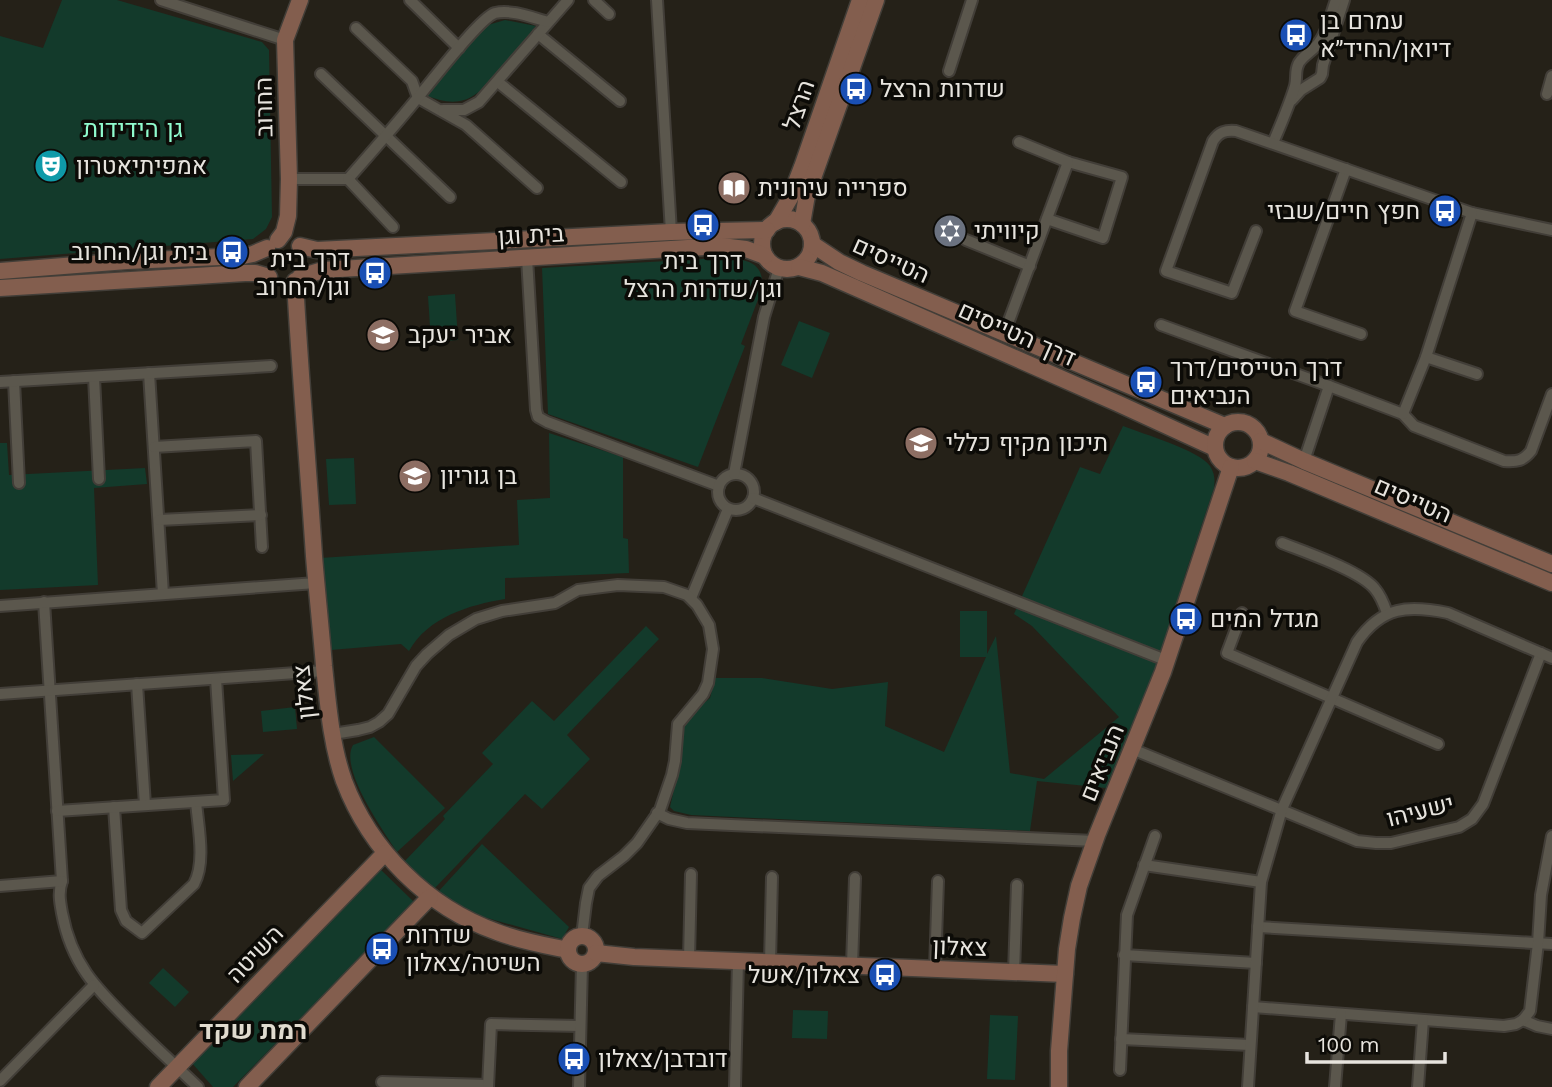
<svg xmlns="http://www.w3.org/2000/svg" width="1552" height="1087" font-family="'Work Sans',Heebo,sans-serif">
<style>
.green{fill:#133a2b}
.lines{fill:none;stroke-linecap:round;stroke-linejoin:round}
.street-casing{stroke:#423e38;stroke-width:14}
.secondary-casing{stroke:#423e38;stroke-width:19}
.street{stroke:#5b574d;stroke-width:10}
.secondary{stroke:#835e4e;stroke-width:16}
.labels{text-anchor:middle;stroke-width:7;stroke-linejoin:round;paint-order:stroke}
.poi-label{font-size:24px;fill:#e7e4de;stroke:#0c0b07;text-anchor:start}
.street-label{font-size:24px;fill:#e7e4de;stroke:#0c0b07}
.park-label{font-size:24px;fill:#90fcce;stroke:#0c0b07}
.neighbourhood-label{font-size:26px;font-weight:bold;fill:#e0dbcf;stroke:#0c0b07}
</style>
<rect width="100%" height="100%" fill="#252118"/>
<g class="green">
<polygon points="62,0 117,0 262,42 269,50 272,217 266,229 253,239 0,259 0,36 43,48"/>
<path d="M505,20L536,26C520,45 487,94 464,100C451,104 439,100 427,96L476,36L488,25Z"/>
<path d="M721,258C744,259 765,260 762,289L741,344L745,346L698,467L548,414L542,268Z"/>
<polygon points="455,294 458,340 431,342 428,296"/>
<polygon points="799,321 830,333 812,378 781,365"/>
<path d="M1123,426C1143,434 1199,450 1210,466C1215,474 1215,480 1214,488L1186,572L1163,649L1106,788L1037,781L1030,831L691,815L674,811L670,807L680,763L685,719L710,698L715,678H762L832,689L888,682L885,726L944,752L986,657H960V611H987V654L996,636L1010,773L1044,779L1119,717L1032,626L1014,614L1080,467L1100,474Z"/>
<path d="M549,433L623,457V538L628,539L629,573L505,578V599C469,605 428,617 409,651L401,644L331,650L320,558L519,545L517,500L550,498Z"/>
<polygon points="0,443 7,443 9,475 145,468 147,484 94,488 98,585 0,590"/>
<polygon points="354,458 356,504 329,505 326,459"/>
<polygon points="646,626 659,639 567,735 590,759 542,809 525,794 433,890 403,863 445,819 443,816 493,764 482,753 532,701 554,721"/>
<polygon points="295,707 297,729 263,732 261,711"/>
<path d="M374,737L445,808L397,852C383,830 339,769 353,745Z"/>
<polygon points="264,754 233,781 231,755"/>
<polygon points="482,844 569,927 562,939 473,914 437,893"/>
<polygon points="378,867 414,902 233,1087 213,1087 191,1062"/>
<polygon points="163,968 189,992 175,1007 149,983"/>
<polygon points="793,1010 828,1011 827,1039 792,1038"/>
<polygon points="990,1015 1018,1016 1015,1080 987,1079"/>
</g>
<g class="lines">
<defs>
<g id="street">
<polyline points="161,0 285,40"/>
<polyline points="410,0 459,48"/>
<polyline points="594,0 609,14"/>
<polyline points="657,0 671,232"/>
<polyline points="356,28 412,81 418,98 466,125 537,188"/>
<polyline points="538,34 620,101"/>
<polyline points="949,71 972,0"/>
<polyline points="321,74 450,197"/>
<polyline points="498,82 621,182"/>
<polyline points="1547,94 1552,76"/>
<polyline points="1292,100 1301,90 1320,78 1322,74 1323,65 1344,0"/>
<polyline points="443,110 464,110 479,102 568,0"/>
<path d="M1273,143C1281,124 1289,106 1295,86C1297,79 1295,71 1298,65C1300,57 1315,50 1320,41C1328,30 1331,13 1336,0"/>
<polyline points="1346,169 1295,311 1361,334"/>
<path d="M289,179H348C370,154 393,128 415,101C429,85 479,18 495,13C512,9 533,18 548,22"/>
<polyline points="348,179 393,227"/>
<polyline points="1047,219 1103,238 1122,177 1068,162"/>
<path d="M1256,231L1232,293L1166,271L1213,141C1219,132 1225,130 1236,131L1472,213L1552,230"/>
<polyline points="966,240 1030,266"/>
<polyline points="527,258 536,410 538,417 547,422 719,486"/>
<path d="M1161,325L1329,386L1403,414L1414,426L1504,461C1517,462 1523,461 1531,451L1552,394"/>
<polyline points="1004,334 1068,162 1019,142"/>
<polyline points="1426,357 1477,374"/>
<polyline points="149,373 163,594"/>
<polyline points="94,377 99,479"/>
<polyline points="14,381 19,483"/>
<polyline points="0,382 271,366"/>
<polyline points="1403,414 1426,357 1472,213"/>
<polyline points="154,447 256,441 262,547"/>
<polyline points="1304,461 1329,386"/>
<circle cx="736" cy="492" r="18"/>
<polyline points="734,474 764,317 779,268"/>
<polyline points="753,498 1168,661"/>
<polyline points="159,520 261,515"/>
<path d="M1282,543C1305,552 1361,571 1375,589C1381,596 1384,604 1387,613"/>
<polyline points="691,598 728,509"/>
<path d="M44,602L62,881C58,892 60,902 62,913C72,967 99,991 136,1028C156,1048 177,1067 198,1087"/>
<polyline points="0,606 316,583"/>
<polyline points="1242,613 1227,653 1438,744"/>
<polyline points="137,684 145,805"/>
<polyline points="0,694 324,671"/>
<polyline points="333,734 358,730 370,727 379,722 388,714 416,666 427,654 449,635 476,619 502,611 555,603 578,590 618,585 664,587 687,595 697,605 709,625 713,649 708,683 703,694 678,724 675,761 672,775 660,810 637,843 624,856 598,876 589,888 586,903 582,936"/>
<polyline points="1132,749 1357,841 1376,843 1391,843 1459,827 1472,819 1483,804 1541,653"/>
<path d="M114,807L121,910L126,921L142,933L194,884C206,862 198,826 196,802"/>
<polyline points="57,811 224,800 216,679"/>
<polyline points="657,813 669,819 687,823 1095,841"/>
<polyline points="1144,865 1261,882"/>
<polyline points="0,886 62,881"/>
<polyline points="1258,927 1552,944"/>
<polyline points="1124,955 1256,963"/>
<polyline points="689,959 691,874"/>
<polyline points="770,962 772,877"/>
<polyline points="852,965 855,878"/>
<polyline points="935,969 938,881"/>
<polyline points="1014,972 1017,885"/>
<polyline points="1253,1007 1504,1026 1516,1024 1523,1020 1537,1026 1552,1029"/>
<polyline points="1523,1020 1530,1011 1538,943 1541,895 1552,836"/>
<polyline points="1121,1039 1250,1045"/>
<polyline points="1120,1070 1127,915 1155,836"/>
<polyline points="0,1081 94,985"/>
<polyline points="382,1082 488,1085"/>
<polyline points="488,1087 491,1024 580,1026"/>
<polyline points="579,1087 582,964"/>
<polyline points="735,1087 738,961"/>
<path d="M1248,1087L1261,882L1282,809L1357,642C1382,606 1408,605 1448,613L1552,658"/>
<polyline points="1335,1087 1341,1014"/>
<polyline points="1418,1087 1423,1020"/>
</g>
<g id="secondary">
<circle cx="787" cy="244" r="25"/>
<polyline points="776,222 790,198 802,167 860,0"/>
<polyline points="802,224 807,195 876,0"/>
<polyline points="278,240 284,232 288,216 289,179 285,40 300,0"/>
<polyline points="812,244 839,262 862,273 1225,426"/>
<polyline points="300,246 317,250 671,232 767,230"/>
<polyline points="799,267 822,273 1117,403 1215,448"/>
<polyline points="0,271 127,261 243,256 253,254 267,248"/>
<polyline points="300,277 323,270 721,246 746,249 765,256"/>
<path d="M295,281C300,373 308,464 314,556C317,593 321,629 324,666C328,704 331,744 344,781C370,850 427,907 497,932C520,941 544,945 568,950"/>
<polyline points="0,288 245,273 255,273 269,277"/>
<circle cx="1238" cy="445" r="23"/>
<polyline points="1261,441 1304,461 1552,564"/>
<polyline points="1255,461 1289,473 1552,583"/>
<circle cx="582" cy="950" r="14"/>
<polyline points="596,953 634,957 1065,974"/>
<polyline points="158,1087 385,853"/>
<polyline points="247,1087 430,897"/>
<polyline points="1059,1087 1059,1051 1067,949 1072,918 1079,886 1097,835 1163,672 1231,467"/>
</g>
</defs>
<use href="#street" class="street-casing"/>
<use href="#secondary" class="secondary-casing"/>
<use href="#street" class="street"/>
<use href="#secondary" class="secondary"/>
</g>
<defs>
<symbol id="bus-disc" viewBox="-11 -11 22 22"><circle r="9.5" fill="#1a4fb4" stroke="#0c0b07"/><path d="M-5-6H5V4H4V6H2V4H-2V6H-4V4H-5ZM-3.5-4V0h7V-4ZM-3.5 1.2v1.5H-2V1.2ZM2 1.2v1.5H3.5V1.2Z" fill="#fff"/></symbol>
<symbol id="theatre-disc" viewBox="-11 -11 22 22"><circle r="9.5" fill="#0f9aa8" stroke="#0c0b07"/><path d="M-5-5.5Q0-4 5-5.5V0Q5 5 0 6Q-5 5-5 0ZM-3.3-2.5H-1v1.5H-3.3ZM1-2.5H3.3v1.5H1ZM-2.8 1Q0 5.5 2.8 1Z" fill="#fff"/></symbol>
<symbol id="library-disc" viewBox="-11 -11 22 22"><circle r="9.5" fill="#8d6e63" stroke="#0c0b07"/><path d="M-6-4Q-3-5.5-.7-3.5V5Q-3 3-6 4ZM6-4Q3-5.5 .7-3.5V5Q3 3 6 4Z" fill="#fff"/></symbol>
<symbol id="synagogue-disc" viewBox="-11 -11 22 22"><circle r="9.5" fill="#6b7280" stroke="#0c0b07"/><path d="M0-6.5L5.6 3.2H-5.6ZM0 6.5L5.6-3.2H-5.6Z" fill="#fff"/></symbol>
<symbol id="school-disc" viewBox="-11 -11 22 22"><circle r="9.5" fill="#8d6e63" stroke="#0c0b07"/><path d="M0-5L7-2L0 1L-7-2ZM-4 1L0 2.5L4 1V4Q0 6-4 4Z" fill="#fff"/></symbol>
</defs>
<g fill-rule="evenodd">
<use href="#bus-disc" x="1277" y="16" width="38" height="38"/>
<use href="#bus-disc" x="837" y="70" width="38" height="38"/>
<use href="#theatre-disc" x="32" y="147" width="38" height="38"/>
<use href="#library-disc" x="715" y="169" width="38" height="38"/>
<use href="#bus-disc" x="1426" y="192" width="38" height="38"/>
<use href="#bus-disc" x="684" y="206" width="38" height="38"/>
<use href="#synagogue-disc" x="931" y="212" width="38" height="38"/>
<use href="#bus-disc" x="213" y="233" width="38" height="38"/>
<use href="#bus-disc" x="356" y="254" width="38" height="38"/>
<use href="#school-disc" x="364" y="316" width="38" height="38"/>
<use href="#bus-disc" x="1127" y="363" width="38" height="38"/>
<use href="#school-disc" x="902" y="424" width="38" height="38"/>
<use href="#school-disc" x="396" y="457" width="38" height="38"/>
<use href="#bus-disc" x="1167" y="600" width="38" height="38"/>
<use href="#bus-disc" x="363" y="930" width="38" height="38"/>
<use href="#bus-disc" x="866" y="956" width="38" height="38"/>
<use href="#bus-disc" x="555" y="1040" width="38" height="38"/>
</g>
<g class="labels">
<g class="poi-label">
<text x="1320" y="29">עמרם בן<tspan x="1320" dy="28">דיואן/החיד״א</tspan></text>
<text x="880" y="97">שדרות הרצל</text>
<text x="76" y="174">אמפיתיאטרון</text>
<text x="758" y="196">ספרייה עירונית</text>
<text x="1420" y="219" text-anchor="end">חפץ חיים/שבזי</text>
<text x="974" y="239">קיוויתי</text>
<text x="208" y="260" text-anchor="end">בית וגן/החרוב</text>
<text x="350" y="267" text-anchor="end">דרך בית<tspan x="350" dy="28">וגן/החרוב</tspan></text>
<text x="703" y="269" text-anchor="middle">דרך בית<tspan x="703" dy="28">וגן/שדרות הרצל</tspan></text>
<text x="408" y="343">אביר יעקב</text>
<text x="1170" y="376">דרך הטייסים/דרך<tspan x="1170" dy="28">הנביאים</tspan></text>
<text x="946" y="451">תיכון מקיף כללי</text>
<text x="440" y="484">בן גוריון</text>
<text x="1210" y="627">מגדל המים</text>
<text x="406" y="943">שדרות<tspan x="406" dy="28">השיטה/צאלון</tspan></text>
<text x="860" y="983" text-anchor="end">צאלון/אשל</text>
<text x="598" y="1067">דובדבן/צאלון</text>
</g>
<g class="street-label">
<text transform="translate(799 105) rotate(-71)" y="8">הרצל</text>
<text transform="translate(264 107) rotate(-91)" y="8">החרוב</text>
<text transform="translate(531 235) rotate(-3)" y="8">בית וגן</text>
<text transform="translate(891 260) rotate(24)" y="8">הטייסים</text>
<text transform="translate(1017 334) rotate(24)" y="8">דרך הטייסים</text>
<text transform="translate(1413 500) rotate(23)" y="8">הטייסים</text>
<text transform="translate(304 692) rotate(-96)" y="8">צאלון</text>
<text transform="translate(1102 763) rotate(-68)" y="8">הנביאים</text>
<text transform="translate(1420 811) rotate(-14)" y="8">ישעיהו</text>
<text transform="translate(960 947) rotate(2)" y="8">צאלון</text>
<text transform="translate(255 954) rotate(-46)" y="8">השיטה</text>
</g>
<g class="park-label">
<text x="133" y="137">גן הידידות</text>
</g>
<g class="neighbourhood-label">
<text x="253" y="1039">רמת שקד</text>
</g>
</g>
<path d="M1307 1052v10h138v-10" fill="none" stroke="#e7e4de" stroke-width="3.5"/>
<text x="1318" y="1052" font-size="21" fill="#e7e4de" stroke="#0c0b07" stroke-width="5" paint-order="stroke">100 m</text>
</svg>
